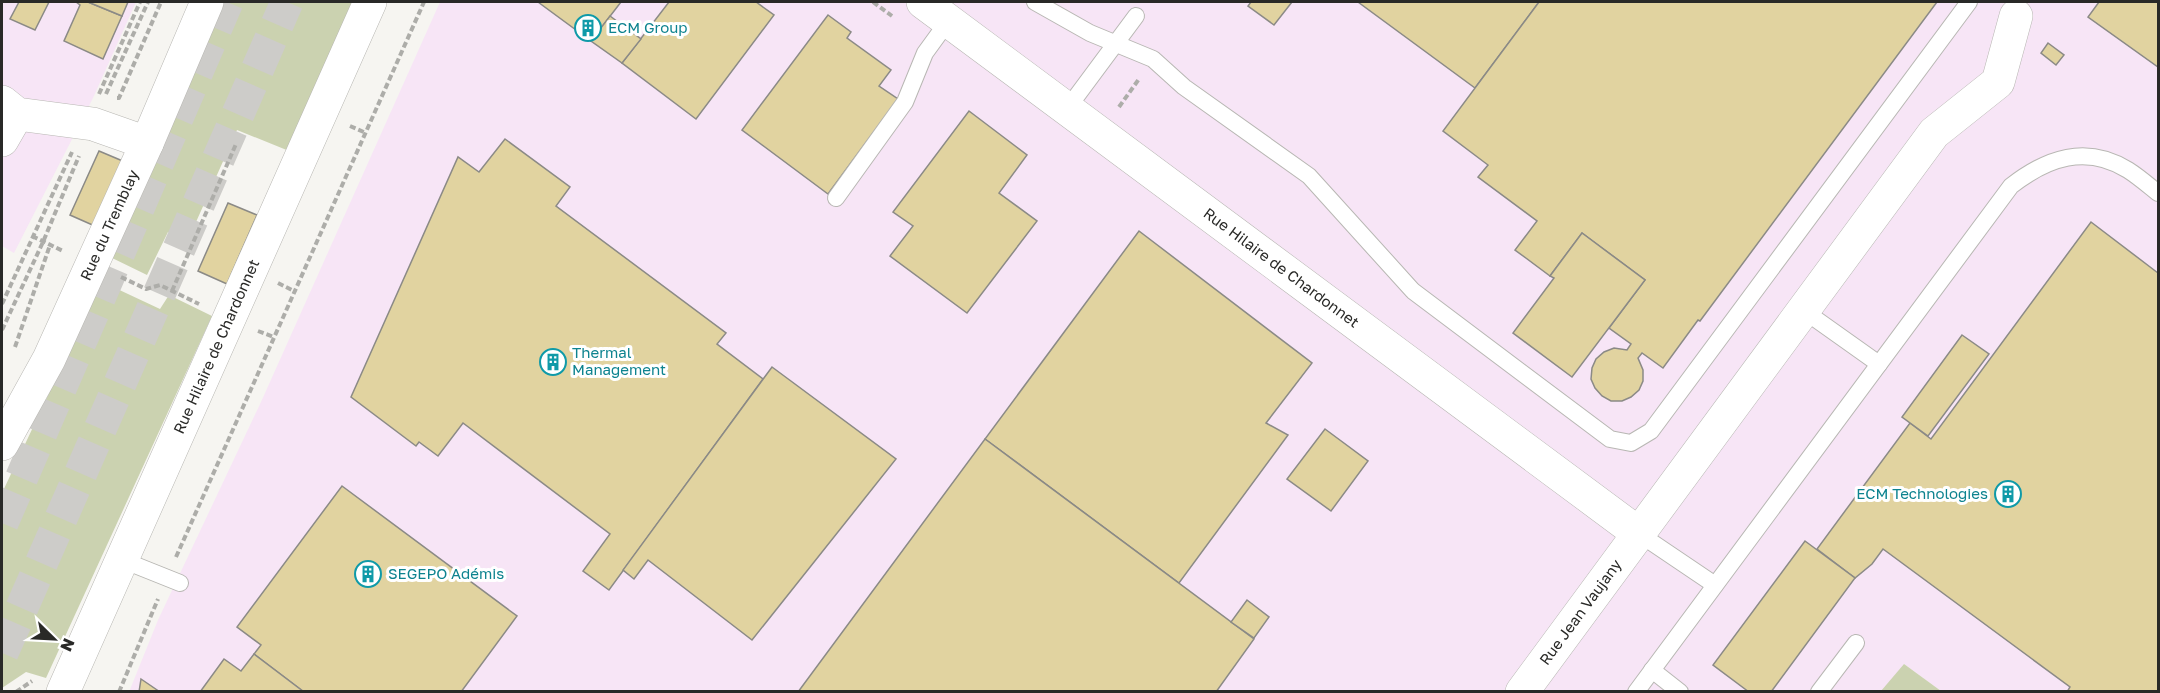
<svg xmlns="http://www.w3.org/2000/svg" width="2160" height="693" font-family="'Golos Text',sans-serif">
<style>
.commercial{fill:#f7e5f6}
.green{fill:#cbd2b0}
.building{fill:#e1d3a0;stroke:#8b8a86;stroke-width:1.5}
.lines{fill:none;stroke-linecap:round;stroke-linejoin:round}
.highway-tunnel{stroke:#cdccc9;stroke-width:33;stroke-dasharray:33 16;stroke-linecap:butt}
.lane-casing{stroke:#b8b7b3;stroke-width:18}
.street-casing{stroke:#b8b7b3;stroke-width:34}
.secondary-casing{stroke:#b8b7b3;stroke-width:34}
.path{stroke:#adada9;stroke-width:4;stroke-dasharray:6 3;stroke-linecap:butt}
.lane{stroke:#fff;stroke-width:16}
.street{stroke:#fff;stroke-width:33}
.secondary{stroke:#fff;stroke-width:33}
.labels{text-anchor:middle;stroke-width:6;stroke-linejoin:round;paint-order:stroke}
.culture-label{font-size:15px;fill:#0d838f;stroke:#fff;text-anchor:start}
.street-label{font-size:15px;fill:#292927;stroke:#fff}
</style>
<rect width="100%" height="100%" fill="#f6f5f1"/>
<g class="commercial">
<polygon points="2,2 136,2 93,98 14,253 2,246"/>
<polygon points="440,2 2158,2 2158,691 1941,691 1904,664 1883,692 129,692 158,620 261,402"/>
</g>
<g class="green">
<polygon points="214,2 363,2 294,153 237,130 188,240 168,232 147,275 108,256"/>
<polygon points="96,279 160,309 169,295 212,316 46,678 26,672 2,688 2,493 51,389"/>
<polygon points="1904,664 1941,691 1881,691"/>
</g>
<g class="building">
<polygon points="19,2 49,2 35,30 10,19"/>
<polygon points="76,2 88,2 122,16 103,59 64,41 80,5"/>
<polygon points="88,2 128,2 122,16"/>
<polygon points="538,2 621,2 591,41"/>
<polygon points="669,2 756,2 774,15 696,119 622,63"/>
<polygon points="1251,2 1292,2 1274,25 1248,6"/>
<polygon points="1358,2 1539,2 1475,88"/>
<polygon points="1539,2 1937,2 1700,321 1698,320 1663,368 1642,353 1638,358 1643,370 1643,381 1639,390 1631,397 1622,401 1611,401 1602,396 1595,388 1591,379 1592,368 1596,359 1604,352 1614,348 1627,350 1631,344 1609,328 1645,280 1582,233 1550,276 1515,250 1537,221 1478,177 1488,165 1443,131"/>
<polygon points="2099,2 2158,2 2158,67 2088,17"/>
<polygon points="828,15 851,32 847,38 891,70 879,86 898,99 828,194 742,130"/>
<polygon points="610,16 641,39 622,63 591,41"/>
<polygon points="2048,43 2064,55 2056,65 2041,53"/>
<polygon points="969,111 1027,155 999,193 1037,221 967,313 890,256 913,226 893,212"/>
<polygon points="505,139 570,187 556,206 726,333 717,344 763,379 609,590 583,571 610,534 463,423 438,456 419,442 416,446 351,397 458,157 479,172"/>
<polygon points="99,151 125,162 97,227 70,215"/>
<polygon points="228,203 257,215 227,284 198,271"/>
<polygon points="2091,222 2158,273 2158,692 2067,692 2070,687 1883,549 1872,564 1855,578 1817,549 1910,423 1931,439"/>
<polygon points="1139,231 1312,363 1266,423 1288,435 1179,583 985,439"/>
<polygon points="1582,233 1645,280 1572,377 1513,333 1554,278 1550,276"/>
<polygon points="1962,335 1989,354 1928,436 1902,417"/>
<polygon points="772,367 896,459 752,640 648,560 634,579 623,570"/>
<polygon points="1325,429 1368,461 1331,511 1287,479"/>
<polygon points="985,439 1254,639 1216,692 798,692"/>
<polygon points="342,486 517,616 461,692 304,692 254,654 261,645 237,627"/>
<polygon points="1805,541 1855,578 1771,692 1749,692 1713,665"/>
<polygon points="1247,600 1269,617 1254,638 1231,622"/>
<polygon points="254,654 304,692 200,692 224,659 241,671"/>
<polygon points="141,679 160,692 139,692"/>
</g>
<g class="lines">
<g class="highway-tunnel">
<polyline points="2,523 227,2"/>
<polyline points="2,653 287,2"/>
</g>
<defs>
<g id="lane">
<polyline points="1035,2 1090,33 1153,59 1184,87 1309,176 1413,291 1610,439 1631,443 1651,431 1969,2"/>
<polyline points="1067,109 1136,16"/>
<polyline points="836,198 905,102 925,53 949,20"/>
<polyline points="1803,310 1879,364"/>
<polyline points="1638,533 1715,585"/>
<polyline points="120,559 180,583"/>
<polyline points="1652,670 1680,692"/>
<path d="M1636,692L2011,186C2047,158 2086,144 2128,170C2139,177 2148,185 2158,193"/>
<polyline points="1819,692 1856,643"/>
</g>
<g id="street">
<path id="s1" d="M923,2L1638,533"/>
<polyline points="2,102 17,114 93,124 147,143"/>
<polyline points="2,140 17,114"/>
<path id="s2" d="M1522,692L1934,133L1998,82L2016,16"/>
</g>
<g id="secondary">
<path id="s3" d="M2,444L49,359L147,143L207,2"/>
<path id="s4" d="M63,692L370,2"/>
</g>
</defs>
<use href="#lane" class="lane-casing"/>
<use href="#street" class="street-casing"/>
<use href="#secondary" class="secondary-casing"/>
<g class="path">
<polyline points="873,2 892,16"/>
<polyline points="99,94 140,2"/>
<polyline points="106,94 148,2"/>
<polyline points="117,98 119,98 161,2"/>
<polyline points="1119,107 1139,79"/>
<polyline points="350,126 366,133"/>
<polyline points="32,236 63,251"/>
<polyline points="121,277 146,289 160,285 199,304"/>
<polyline points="278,283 294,291"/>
<polyline points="172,291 236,144"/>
<polyline points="2,304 72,152"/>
<polyline points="2,330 43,242 79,156"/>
<polyline points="258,331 274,337"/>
<polyline points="15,347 50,245"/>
<polyline points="176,557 424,2"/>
<polyline points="16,692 32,681"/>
<polyline points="119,692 158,599"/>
</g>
<use href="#lane" class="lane"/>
<use href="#street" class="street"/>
<use href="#secondary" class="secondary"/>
</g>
<defs>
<symbol id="building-ring" viewBox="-11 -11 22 22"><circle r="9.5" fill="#fff" stroke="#0f9aa8" stroke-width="1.5"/><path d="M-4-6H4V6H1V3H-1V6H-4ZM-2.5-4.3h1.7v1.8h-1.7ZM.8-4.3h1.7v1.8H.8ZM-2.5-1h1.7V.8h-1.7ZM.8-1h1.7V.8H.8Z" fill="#0f9aa8"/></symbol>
</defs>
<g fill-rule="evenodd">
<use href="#building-ring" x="573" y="13" width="30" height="30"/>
<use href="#building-ring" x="538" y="347" width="30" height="30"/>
<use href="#building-ring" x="1993" y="479" width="30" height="30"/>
<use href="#building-ring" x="353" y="559" width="30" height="30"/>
</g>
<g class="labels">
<g class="culture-label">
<text x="608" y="33">ECM Group</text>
<text x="572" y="358">Thermal<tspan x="572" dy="17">Management</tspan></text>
<text x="1988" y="499" text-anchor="end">ECM Technologies</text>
<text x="388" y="579">SEGEPO Adémis</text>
</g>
<g class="street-label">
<text dy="5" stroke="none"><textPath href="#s3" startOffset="244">Rue du Tremblay</textPath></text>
<text dy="5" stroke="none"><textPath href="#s1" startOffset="446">Rue Hilaire de Chardonnet</textPath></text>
<text dy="5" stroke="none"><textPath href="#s4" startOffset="378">Rue Hilaire de Chardonnet</textPath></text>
<text dy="5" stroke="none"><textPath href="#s2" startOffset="99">Rue Jean Vaujany</textPath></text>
</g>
</g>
<rect width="2160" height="693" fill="none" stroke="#292927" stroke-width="6"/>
<g transform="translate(54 639) rotate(114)" stroke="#ffffff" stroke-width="4.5" paint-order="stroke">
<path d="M0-4.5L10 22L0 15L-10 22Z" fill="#292927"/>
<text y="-9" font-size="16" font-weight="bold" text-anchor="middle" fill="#292927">N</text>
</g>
</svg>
